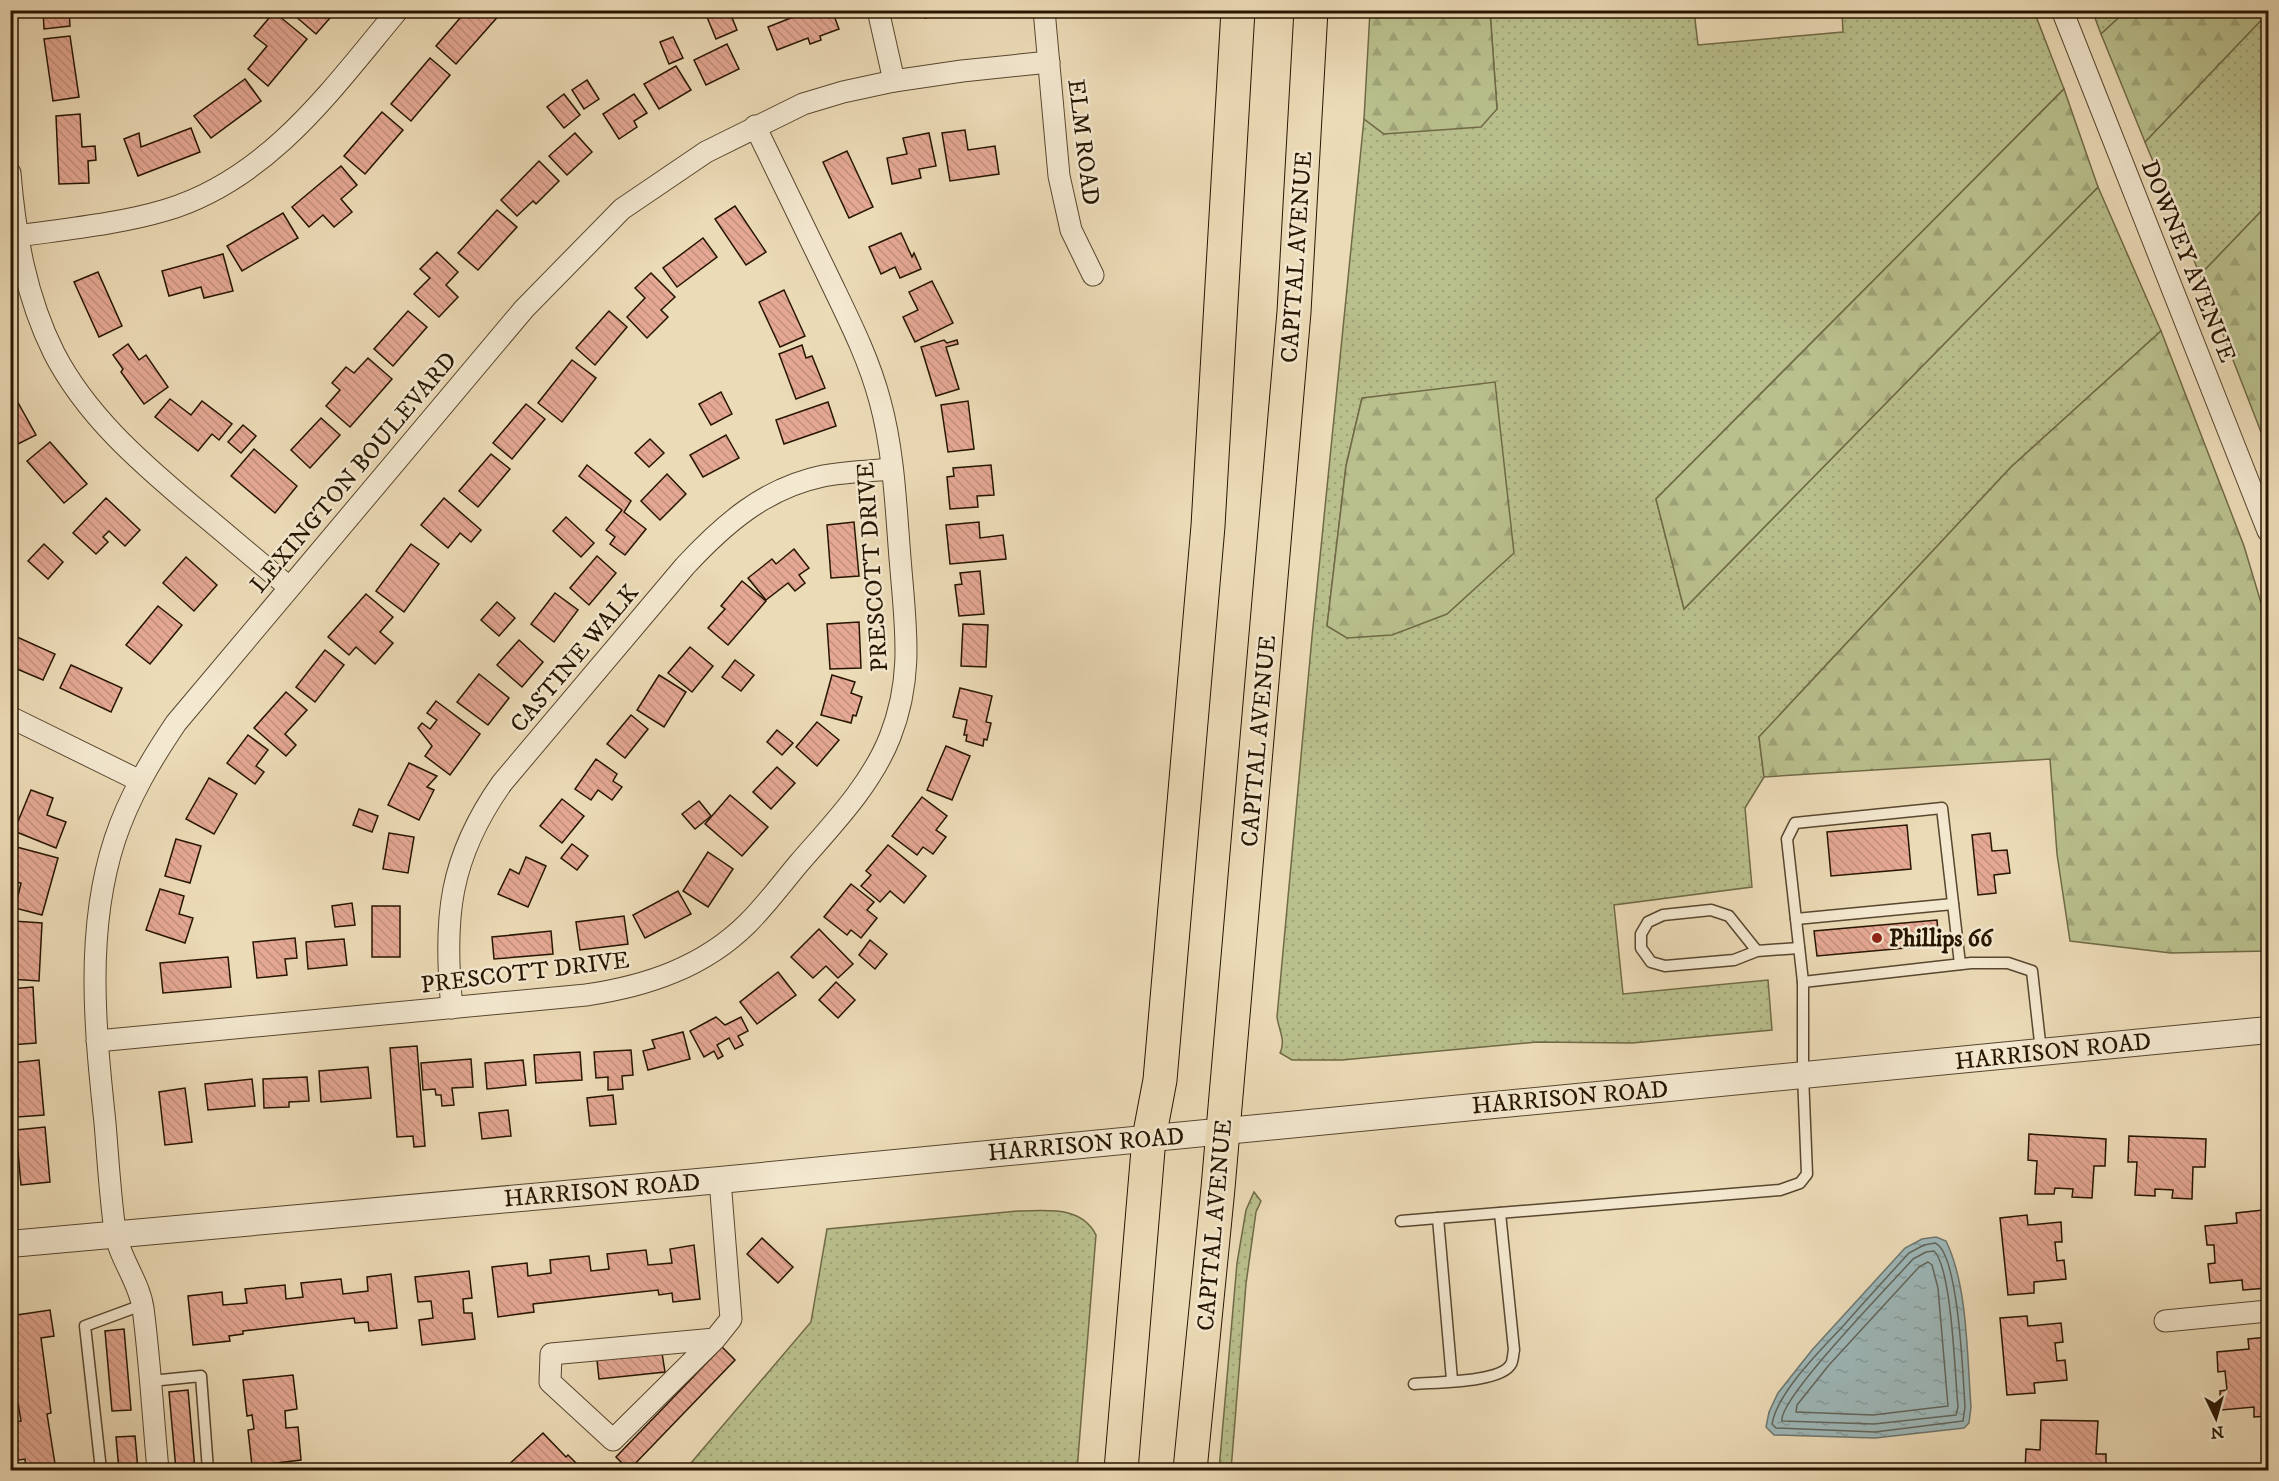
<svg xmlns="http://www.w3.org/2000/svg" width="2279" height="1481" font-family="'IM FELL DW Pica',serif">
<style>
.grass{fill:url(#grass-dots);stroke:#706a46;stroke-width:1.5;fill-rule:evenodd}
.forest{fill:url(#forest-firs);stroke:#706a46;stroke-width:1.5}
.water{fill:url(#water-ripples);stroke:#6e776f;stroke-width:1.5}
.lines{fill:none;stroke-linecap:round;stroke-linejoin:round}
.shore{stroke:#62665c;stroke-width:1.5}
.building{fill:url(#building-back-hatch);stroke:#271500;stroke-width:1.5}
.service-casing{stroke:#58462e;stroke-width:13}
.minor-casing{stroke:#58462e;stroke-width:23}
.tertiary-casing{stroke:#58462e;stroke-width:28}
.trunk-casing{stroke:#271500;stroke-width:35}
.service{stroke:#f3e8d0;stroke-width:10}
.minor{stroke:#f3e8d0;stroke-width:21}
.tertiary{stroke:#f3e8d0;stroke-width:26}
.trunk{stroke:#ecdbb7;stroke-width:33}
.poi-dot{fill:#8f2418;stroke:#f3e8d0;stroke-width:2}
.labels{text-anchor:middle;stroke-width:5;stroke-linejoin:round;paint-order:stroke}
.street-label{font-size:24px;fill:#271500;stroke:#f3e8d0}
.poi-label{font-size:24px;font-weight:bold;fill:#271500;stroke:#f3e8d0;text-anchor:start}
</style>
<defs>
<pattern id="grass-dots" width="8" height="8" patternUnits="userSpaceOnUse" patternTransform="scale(1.5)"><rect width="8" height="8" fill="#b9c08d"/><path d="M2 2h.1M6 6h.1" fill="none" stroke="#9fa478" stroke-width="1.8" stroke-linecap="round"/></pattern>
<pattern id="forest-firs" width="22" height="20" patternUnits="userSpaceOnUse" patternTransform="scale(1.5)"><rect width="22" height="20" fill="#b9c08d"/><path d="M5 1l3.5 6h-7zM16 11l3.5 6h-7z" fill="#9fa478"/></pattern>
<pattern id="water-ripples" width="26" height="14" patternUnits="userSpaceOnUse" patternTransform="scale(1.5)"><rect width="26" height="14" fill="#9eb8b9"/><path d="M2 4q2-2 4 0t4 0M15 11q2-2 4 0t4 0" fill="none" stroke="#889d9d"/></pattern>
<pattern id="building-back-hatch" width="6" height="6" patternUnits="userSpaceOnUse" patternTransform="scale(1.5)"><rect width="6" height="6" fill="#e5a894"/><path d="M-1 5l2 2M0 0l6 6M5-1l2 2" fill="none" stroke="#c4907e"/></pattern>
</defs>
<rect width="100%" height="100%" fill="#ecdbb7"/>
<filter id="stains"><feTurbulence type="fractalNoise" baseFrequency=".00333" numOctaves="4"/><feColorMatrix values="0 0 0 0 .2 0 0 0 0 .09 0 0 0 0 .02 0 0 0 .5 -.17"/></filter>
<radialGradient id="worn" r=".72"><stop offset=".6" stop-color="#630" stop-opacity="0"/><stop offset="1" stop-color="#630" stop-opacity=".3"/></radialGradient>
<g class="grass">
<polygon points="2092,10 2126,10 2126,11 2101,34"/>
<path d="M1490,11H1694L1698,45L1843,32L1842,11H2034L2064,89L1656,499L1684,609L2098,187L2161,331L2011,467L1759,737L1764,777L1745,808L1752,887L1614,905L1623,994L1768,980L1772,1030L1632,1043L1537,1042L1342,1060H1292L1280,1053C1286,1040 1279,1031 1277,1017L1312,637L1364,119L1384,134L1497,109ZM1362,398L1327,626L1346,466Z"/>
<polygon points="2268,13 2268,204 2200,275 2145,142"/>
<polygon points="1254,1192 1261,1201 1256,1212 1246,1284 1231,1470 1219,1470 1237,1263 1246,1210"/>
<path d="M1018,1211C1047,1211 1081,1205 1096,1235L1077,1470H685L811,1322L827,1229Z"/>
</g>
<g class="forest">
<polygon points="1370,11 1490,11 1497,109 1481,127 1384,134 1364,119"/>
<polygon points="2126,11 2268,10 2268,13 2145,142 2101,34"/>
<polygon points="2064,89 2098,187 1684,609 1656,499"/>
<polygon points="2268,204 2268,450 2200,275"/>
<polygon points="2161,331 2244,546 2268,626 2268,951 2171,953 2070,941 2057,854 2050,759 1764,777 1759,737 2011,467"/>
<polygon points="1495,382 1514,553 1447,614 1392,635 1347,638 1327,626 1346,466 1362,398"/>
</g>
<path class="water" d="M1936,1237L1946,1241C1968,1286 1967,1357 1971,1407L1969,1423L1964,1428L1875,1438L1774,1435L1766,1427L1769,1412L1778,1393L1812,1350L1905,1248L1922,1239Z"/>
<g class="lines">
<g class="shore">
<path d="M1935,1243C1959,1252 1963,1380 1965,1407L1963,1421L1875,1432L1776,1428L1772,1424C1778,1391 1821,1350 1844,1325C1865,1301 1887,1277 1909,1253L1924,1245Z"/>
<path d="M1934,1251C1952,1268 1955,1377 1958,1407L1956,1415L1874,1424L1782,1421C1778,1399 1893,1282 1913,1259L1926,1252Z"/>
<polygon points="1928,1262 1932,1265 1938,1288 1948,1406 1873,1415 1796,1412 1797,1405 1829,1365 1919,1267"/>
</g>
</g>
<g class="building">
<polygon points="43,10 69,10 70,26 44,29"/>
<polygon points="298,10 337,10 316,34 294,15"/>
<polygon points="467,10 497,10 501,13 456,64 436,46"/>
<polygon points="724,10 729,10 737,30 716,39 707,17"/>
<polygon points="811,10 832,10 839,29 820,36 821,40 810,44 808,38 777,50 768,27"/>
<polygon points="923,10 960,10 925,18"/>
<polygon points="274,12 307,39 268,86 248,69 267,46 254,36"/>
<polygon points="70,36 79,97 53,101 44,39"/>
<polygon points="673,37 683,58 669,64 660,42"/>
<polygon points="727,44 739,69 706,85 694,60"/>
<polygon points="430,58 450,75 411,121 391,104"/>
<polygon points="676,66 691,90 659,109 644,84"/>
<polygon points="245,79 261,101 211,138 194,116"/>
<polygon points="587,80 599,99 584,109 572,90"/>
<polygon points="564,94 580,115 564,128 547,107"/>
<polygon points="634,94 647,113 634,121 637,127 619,139 603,114"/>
<polygon points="382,112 403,130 365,174 344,156"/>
<polygon points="80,114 82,147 95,146 96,160 88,161 89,183 59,184 56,116"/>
<polygon points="191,128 200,152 138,176 124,139 139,133 141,147"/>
<polygon points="965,130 968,150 995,146 999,174 950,181 942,133"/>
<polygon points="575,133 592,152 567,175 549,156"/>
<polygon points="929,133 936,166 919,169 921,178 892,184 887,158 907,154 903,138"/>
<polygon points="847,151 873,207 849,218 823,162"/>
<polygon points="539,161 559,181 536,204 533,201 517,216 501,200"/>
<polygon points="341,166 357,185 341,199 352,212 334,227 323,215 309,227 292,207"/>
<polygon points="735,206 766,252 746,265 715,219"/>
<polygon points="497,210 517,227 478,270 458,253"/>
<polygon points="283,213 298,238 242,271 227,246"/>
<polygon points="901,233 912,257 914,253 921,269 900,278 895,267 881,274 869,247"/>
<polygon points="703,238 717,257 677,287 663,268"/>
<polygon points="437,252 458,272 446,285 458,297 439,317 414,294 430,278 420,269"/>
<polygon points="223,254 233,291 204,298 201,287 169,296 162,271"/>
<polygon points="98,272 122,326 99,337 74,282"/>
<polygon points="651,273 675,297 661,310 668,317 647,338 627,317 645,298 635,288"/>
<polygon points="932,281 953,323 915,342 903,317 918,310 909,292"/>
<polygon points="784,290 805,336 780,347 759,302"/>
<polygon points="408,311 427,327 393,366 374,349"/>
<polygon points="609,311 627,327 595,365 576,348"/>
<polygon points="944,340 947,343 957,340 958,344 946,347 959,389 936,396 921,347"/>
<polygon points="128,344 139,360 146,355 168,387 144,404 121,372 123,369 113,355"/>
<polygon points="802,345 806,358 812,356 825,388 796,399 779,354"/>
<polygon points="368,358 392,379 350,427 326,406 340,390 332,383 346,367 354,373"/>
<polygon points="572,360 596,378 562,422 538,403"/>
<polygon points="11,390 36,435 18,444 10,431"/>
<polygon points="721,392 732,414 711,425 699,404"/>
<polygon points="170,399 191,415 202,401 232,424 219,440 212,434 198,451 155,417"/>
<polygon points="968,401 974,449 948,452 941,405"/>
<polygon points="828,402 836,426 784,444 776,420"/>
<polygon points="526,404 545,419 512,459 493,443"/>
<polygon points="321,418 340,435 310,468 291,450"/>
<polygon points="243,425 256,436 241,453 228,442"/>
<polygon points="726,435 739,458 703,477 690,455"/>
<polygon points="650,439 664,453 649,467 635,453"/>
<polygon points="50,442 87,484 64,503 27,461"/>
<polygon points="254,449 297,486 275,513 231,476"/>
<polygon points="491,454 510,469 478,507 459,491"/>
<polygon points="587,465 631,501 624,512 646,529 625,555 610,544 615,537 606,530 622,510 579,476"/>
<polygon points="991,465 994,495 977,496 978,507 950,509 947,477 954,476 953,468"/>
<polygon points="667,474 686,494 660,520 641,501"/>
<polygon points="106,498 140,530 125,546 109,531 103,537 108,542 96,554 73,533"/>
<polygon points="444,498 481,530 471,542 460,533 448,548 421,525"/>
<polygon points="566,517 594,543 581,557 553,531"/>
<polygon points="854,522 859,576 831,578 827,525"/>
<polygon points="979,522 980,538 1003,535 1006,559 950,564 946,525"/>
<polygon points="44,544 63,562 48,579 28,561"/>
<polygon points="411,544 439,564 404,612 376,591"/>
<polygon points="794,549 809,568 799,575 805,583 795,591 788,583 766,600 748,578 772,559 776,564"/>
<polygon points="597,556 616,573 589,605 570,588"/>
<polygon points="186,557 217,585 194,611 163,583"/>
<polygon points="980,571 984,614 959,616 955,585 962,584 960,573"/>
<polygon points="742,581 766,601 728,645 708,628 725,609 721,606"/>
<polygon points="555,593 578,610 554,642 531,624"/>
<polygon points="366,594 393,617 380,632 393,643 375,664 356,647 349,655 328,637"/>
<polygon points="497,602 515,618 499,636 481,620"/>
<polygon points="158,606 182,625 150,664 126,645"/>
<polygon points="859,622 861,668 830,669 827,624"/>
<polygon points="963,624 988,625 986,667 961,666"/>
<polygon points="17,637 55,654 43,680 10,666 10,652"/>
<polygon points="519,640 543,662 522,687 497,665"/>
<polygon points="690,647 713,666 692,692 668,673"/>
<polygon points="325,650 344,665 315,702 296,687"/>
<polygon points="735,660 754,675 741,691 722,677"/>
<polygon points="71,665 122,688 111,712 60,688"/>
<polygon points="479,674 509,698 488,725 457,702"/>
<polygon points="659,675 686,692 664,727 637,710"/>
<polygon points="832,675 855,682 851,693 862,697 856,716 853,715 851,723 821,715"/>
<polygon points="960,688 992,696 986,722 991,723 987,740 984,739 983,746 966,741 967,735 964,735 967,720 953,717"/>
<polygon points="286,692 307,710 285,734 296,745 286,756 254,728"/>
<polygon points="436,701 480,734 450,775 425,756 432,746 418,728 422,723 430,729 437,720 427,713"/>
<polygon points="631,715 648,729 625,758 607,744"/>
<polygon points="817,722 839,740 817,766 796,747"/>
<polygon points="777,730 793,743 782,755 767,742"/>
<polygon points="248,735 268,750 256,766 264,772 255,784 227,763"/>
<polygon points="946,746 970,756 952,800 927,790"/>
<polygon points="596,759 617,774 613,781 622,787 612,800 598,790 591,800 575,789"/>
<polygon points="409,763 437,776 427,787 434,790 419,820 388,805"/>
<polygon points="777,767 795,783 771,809 753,792"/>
<polygon points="209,778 237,794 214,834 186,819"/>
<polygon points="31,790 53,798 47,815 66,822 56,848 14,831"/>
<polygon points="730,795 768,827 742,856 705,824"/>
<polygon points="922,797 947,816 936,830 946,837 933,854 923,847 917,855 892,836"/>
<polygon points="562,799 584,816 562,843 540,826"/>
<polygon points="699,801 711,816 695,829 682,814"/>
<polygon points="359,809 378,816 372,832 353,825"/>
<polygon points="1907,825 1911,869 1831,876 1827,832"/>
<polygon points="389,833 414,837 408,873 383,869"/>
<polygon points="1990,833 1992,851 2007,850 2010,873 1994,875 1996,893 1978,895 1972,835"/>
<polygon points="176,839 201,846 190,883 165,876"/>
<polygon points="572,844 588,856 577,870 561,858"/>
<polygon points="888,845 926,876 904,903 890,891 880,902 861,886 871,875 866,871"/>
<polygon points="13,846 58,858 42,915 15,908 21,883 10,881 10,854"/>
<polygon points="708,852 733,869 708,907 683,891"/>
<polygon points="526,857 546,866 528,907 498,894 510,869 519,874"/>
<polygon points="851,884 874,902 867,910 877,918 861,938 851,930 847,935 824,917"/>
<polygon points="160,889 184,896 179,914 193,918 185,943 146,930"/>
<polygon points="678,891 691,914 645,938 633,915"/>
<polygon points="352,903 355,925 335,927 332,906"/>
<rect x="372" y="906" width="28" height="51"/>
<polygon points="624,916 628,944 580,950 576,922"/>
<polygon points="1937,920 1939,945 1817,956 1814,931"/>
<polygon points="13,921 42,923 39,981 10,979"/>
<polygon points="819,929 853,964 838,978 826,966 813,978 791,957"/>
<polygon points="551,931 553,954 494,959 492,937"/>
<polygon points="295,938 297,958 285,959 287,975 257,978 253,942"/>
<polygon points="344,939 347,965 308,969 306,942"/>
<polygon points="870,940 887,954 875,969 859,955"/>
<polygon points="228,957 231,987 163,993 160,963"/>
<polygon points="778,972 796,995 757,1024 740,1002"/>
<polygon points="836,982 855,1000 838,1018 819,1000"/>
<polygon points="33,987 36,1043 10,1045 10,989"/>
<polygon points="716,1017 725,1025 741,1017 748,1031 738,1036 743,1045 735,1049 729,1038 717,1045 723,1056 718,1059 714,1051 704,1057 690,1031"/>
<polygon points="683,1032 690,1059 648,1070 643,1051 655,1048 652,1040"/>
<polygon points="417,1046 425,1146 414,1147 413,1136 397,1137 390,1048"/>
<polygon points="631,1050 633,1075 622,1076 623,1089 608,1090 608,1077 596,1078 594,1052"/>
<polygon points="580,1052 582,1080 536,1083 534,1055"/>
<polygon points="471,1059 473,1087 452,1088 454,1105 442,1106 441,1095 436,1095 435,1089 423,1090 421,1063"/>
<polygon points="39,1060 44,1115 17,1117 12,1063"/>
<polygon points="523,1060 526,1085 487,1089 485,1063"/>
<polygon points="368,1067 371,1098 321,1102 319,1071"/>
<polygon points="307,1077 309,1101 289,1102 289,1107 264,1108 263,1079"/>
<polygon points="252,1079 255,1106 208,1110 205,1084"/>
<polygon points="185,1088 192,1142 165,1145 159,1092"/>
<polygon points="613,1095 616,1124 590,1126 587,1098"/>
<polygon points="508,1110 511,1136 482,1139 479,1113"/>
<polygon points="45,1127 50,1182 21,1185 16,1130"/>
<polygon points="2029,1134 2106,1139 2105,1166 2094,1166 2092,1198 2072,1197 2073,1189 2055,1188 2054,1194 2035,1194 2037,1161 2028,1160"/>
<polygon points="2129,1136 2206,1139 2205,1167 2193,1167 2192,1199 2172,1198 2173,1190 2155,1189 2155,1196 2135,1195 2137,1162 2128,1162"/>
<polygon points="2263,1210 2268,1288 2243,1290 2242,1280 2210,1283 2208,1264 2215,1263 2214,1245 2207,1245 2205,1226 2237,1223 2236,1213"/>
<polygon points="2027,1215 2028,1225 2061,1222 2062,1242 2055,1242 2057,1261 2064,1260 2066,1279 2034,1282 2034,1293 2008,1295 2000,1218"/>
<polygon points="762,1238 793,1267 778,1283 747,1254"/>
<polygon points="694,1245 700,1299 673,1302 672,1293 659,1295 658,1290 533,1304 534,1312 498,1317 492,1267 527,1263 528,1276 551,1273 550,1260 589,1256 591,1271 609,1269 607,1254 646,1250 648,1265 672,1263 670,1249"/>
<polygon points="469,1271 472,1298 463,1299 464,1313 472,1313 475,1339 422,1345 419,1320 433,1318 431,1301 418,1302 415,1277"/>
<polygon points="391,1274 397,1328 369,1331 368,1322 355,1323 354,1318 243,1331 243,1334 229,1336 230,1341 193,1345 188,1296 222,1292 223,1305 247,1303 245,1289 285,1285 286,1299 303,1297 301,1283 341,1279 343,1294 368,1291 367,1277"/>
<polygon points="50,1310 54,1336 41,1338 51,1413 47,1414 56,1470 26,1470 25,1459 12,1461 10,1449 10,1422 21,1421 18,1403 10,1404 10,1364 17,1363 13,1340 10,1340 10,1316"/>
<polygon points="2027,1316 2028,1326 2061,1323 2063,1342 2055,1343 2057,1361 2065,1360 2067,1380 2034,1383 2035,1393 2007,1395 2000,1318"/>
<polygon points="124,1329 131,1410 112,1411 105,1331"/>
<polygon points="2268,1337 2268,1416 2254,1417 2254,1407 2221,1410 2220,1391 2227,1390 2225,1371 2218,1372 2217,1352 2249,1349 2248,1339"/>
<polygon points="722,1347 735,1360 629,1470 616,1457"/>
<polygon points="662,1353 665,1372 599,1379 597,1360"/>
<polygon points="293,1375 297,1409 285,1411 286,1428 298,1427 301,1460 252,1466 248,1430 254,1429 252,1415 247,1416 243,1380"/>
<polygon points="188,1390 195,1470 176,1470 169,1392"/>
<polygon points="2041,1420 2098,1421 2096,1454 2106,1454 2106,1470 2025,1470 2026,1449 2040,1450"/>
<polygon points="543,1433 566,1457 568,1455 583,1470 506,1470 504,1469"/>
<polygon points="135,1436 138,1470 119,1470 116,1437"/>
</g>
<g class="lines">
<defs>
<g id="service">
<polyline points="1796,919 1953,904"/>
<polyline points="1757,951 1729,916 1711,910 1663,915 1648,922 1641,934 1641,948 1651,962 1665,966 1734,960 1757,951 1799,948"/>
<polyline points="1803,982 1787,839 1795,823 1942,808 1960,964"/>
<polyline points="1438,1218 1452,1380"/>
<polyline points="1401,1221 1780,1190 1800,1183 1807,1174 1803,1075 1803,982 1971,963 2008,963 2032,971 2041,1051"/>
<polyline points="151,1381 201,1376 208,1470"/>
<path d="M1414,1384C1434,1382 1501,1383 1511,1364C1513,1361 1513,1354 1514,1350L1500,1213"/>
<polyline points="101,1470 85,1326 142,1305"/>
</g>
<g id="minor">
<polyline points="878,10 894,81"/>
<polyline points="1044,10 1059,176 1071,230 1093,275"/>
<polyline points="2062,10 2268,531"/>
<path d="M10,173C15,235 26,297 54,353C86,415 139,461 191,505C224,532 256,560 289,587"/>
<path d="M18,236C67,229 119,224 166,210C269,179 332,89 398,10"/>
<polyline points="10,717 140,781"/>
<path d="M452,1008C443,918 449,858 502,783L685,566C724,524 765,488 823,476C845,472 869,471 892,469"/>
<path d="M97,1041L586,995C647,986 704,967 748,923C767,904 783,882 800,862C833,824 871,785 890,737C913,679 906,630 901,570C896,514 895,456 880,401C868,356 847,316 827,274C803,225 779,175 755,126"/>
<polyline points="2165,1321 2268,1311"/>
<polyline points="715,1339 613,1440 550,1382 551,1354 715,1339 731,1319 720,1180"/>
<path d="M158,1470C153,1416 150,1362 143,1308C139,1281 119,1258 115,1231C110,1195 108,1159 105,1123C95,1029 85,930 115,839C129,797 151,760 176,723L524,309L622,209L706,152L803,104L843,92L894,81L962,71L1049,62"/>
</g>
<polyline id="tertiary" points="10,1244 720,1180 2268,1030"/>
<g id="trunk">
<polyline points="1121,1470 1149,1138 1160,1080 1208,526 1238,10"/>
<polyline points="1190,1470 1218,1188 1294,312 1311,10"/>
</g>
</defs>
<use href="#service" class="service-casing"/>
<use href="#minor" class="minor-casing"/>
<use href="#tertiary" class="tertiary-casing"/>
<use href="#trunk" class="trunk-casing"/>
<use href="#service" class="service"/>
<use href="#minor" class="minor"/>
<use href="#tertiary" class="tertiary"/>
<use href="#trunk" class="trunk"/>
</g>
<circle class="poi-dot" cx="1877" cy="938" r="6"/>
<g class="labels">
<g class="street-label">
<text transform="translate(1084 142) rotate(83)" y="8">ELM ROAD</text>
<text transform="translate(1296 257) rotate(-86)" y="8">CAPITAL AVENUE</text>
<text transform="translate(2189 261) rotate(68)" y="8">DOWNEY AVENUE</text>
<text transform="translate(353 472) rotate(-50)" y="8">LEXINGTON BOULEVARD</text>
<text transform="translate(872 567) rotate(-94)" y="8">PRESCOTT DRIVE</text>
<text transform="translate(574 658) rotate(-50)" y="8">CASTINE WALK</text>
<text transform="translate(1258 741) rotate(-85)" y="8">CAPITAL AVENUE</text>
<text transform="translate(525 972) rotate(-7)" y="8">PRESCOTT DRIVE</text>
<text transform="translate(2053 1051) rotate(-6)" y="8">HARRISON ROAD</text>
<text transform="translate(1570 1097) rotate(-5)" y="8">HARRISON ROAD</text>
<text transform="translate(1086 1144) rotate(-5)" y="8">HARRISON ROAD</text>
<text transform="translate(602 1190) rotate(-5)" y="8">HARRISON ROAD</text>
<text transform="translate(1214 1225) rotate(-85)" y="8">CAPITAL AVENUE</text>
</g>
<g class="poi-label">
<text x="1889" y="946">Phillips 66</text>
</g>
</g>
<rect width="2279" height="1481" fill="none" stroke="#ecdbb7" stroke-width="36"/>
<rect x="12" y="12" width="2255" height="1457" fill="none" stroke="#271500" stroke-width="3"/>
<rect x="18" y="18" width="2243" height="1445" fill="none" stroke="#271500" stroke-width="1.5"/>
<g transform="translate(2216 1418) rotate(175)" stroke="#f3e8d0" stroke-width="4.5" paint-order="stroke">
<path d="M0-4.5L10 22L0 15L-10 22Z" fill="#271500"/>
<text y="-9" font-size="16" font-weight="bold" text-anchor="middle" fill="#271500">N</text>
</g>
<rect width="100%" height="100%" filter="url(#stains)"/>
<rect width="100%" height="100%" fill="url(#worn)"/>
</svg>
